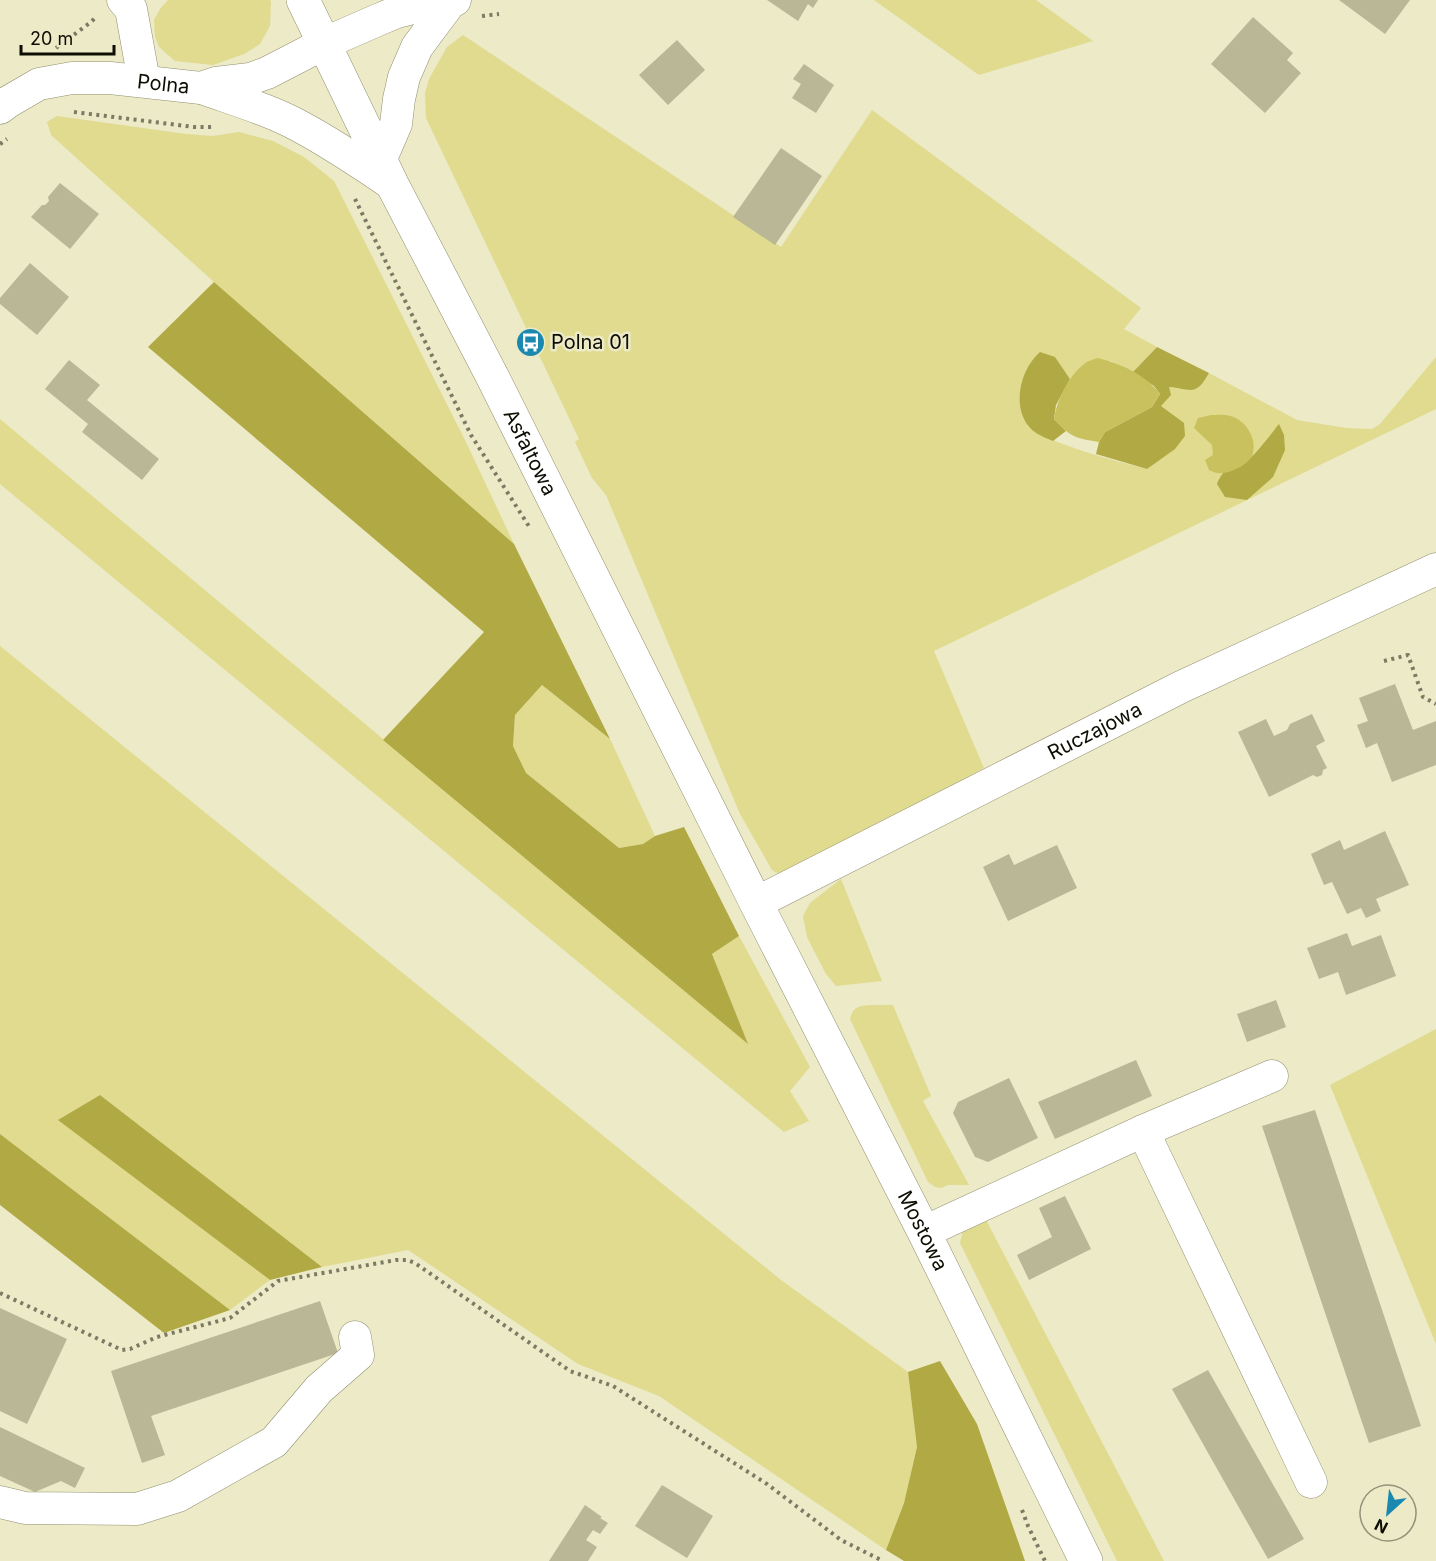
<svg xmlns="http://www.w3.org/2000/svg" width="1436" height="1561" font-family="Inter,sans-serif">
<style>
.green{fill:#e0db8f}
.forest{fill:#b1a943}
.water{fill:#c9c15d}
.building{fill:#b9b796}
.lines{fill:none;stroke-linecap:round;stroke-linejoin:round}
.minor-casing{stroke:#91906f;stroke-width:33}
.major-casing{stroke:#91906f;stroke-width:34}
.path{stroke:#7c7a64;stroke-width:4;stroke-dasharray:3 4.5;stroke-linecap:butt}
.minor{stroke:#fff;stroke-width:32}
.major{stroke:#fff;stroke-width:33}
.labels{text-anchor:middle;stroke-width:5;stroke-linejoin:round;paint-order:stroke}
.street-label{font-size:20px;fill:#0e0d03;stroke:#eceac7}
.poi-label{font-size:20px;fill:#0e0d03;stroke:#eceac7;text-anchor:start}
</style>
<rect width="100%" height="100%" fill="#eceac7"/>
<g class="green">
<polygon points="168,0 270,0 271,2 270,26 260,44 244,54 213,65 175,61 159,47 155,37 154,20 160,9"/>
<polygon points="874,0 1036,0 1093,41 979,75"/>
<path d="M463,35L781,247L872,110L1141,308L1124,329L1157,347L1133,372L1111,361L1085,363L1070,379L1055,357L1034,432C1070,449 1109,459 1147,469L1156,461L1172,414L1161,406L1169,387C1191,389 1197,396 1209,373L1297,420L1346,428L1372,429L1380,424L1436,357V409L934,651L984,768L787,879L772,870L740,814L606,495L592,478L575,442L579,439L426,118L425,93L429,79L447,47Z"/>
<polygon points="57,116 186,134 213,136 239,132 273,141 304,157 334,181 465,440 514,544 214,282 51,135 47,122"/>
<polygon points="0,419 747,1043 712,954 739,936 810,1067 790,1091 809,1121 784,1132 0,484"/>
<polygon points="0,646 781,1280 908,1372 917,1447 904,1503 886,1550 659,1396 578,1364 408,1250 322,1267 100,1095 59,1120 270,1280 230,1310 0,1134"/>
<polygon points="542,685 610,739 655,836 643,844 619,848 526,773 513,746 515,715"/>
<polygon points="841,879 882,981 836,986 826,974 807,937 803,916 810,903"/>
<path d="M872,1005H893L931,1096L923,1101L969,1185H948L941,1188L935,1187L928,1182L850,1019C854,1005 860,1006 872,1005Z"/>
<polygon points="1436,1029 1436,1344 1330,1085"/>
<polygon points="984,1216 1164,1561 1117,1561 960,1243 963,1230"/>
</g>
<g class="forest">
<polygon points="214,282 514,544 610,739 542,685 515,715 513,746 526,773 619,848 643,844 655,836 684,827 739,936 712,954 748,1044 383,740 484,632 148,347"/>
<path d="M1157,347L1209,373C1196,397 1191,389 1169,387L1171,395L1161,406L1184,423L1185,436L1175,449L1147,469L1096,454L1099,442L1105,432L1152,407L1160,394L1154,386L1133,372Z"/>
<path d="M1040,352L1055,357L1070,379L1056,405L1054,419L1066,431L1053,441C1048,439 1041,436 1036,433C1009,414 1019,370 1040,352Z"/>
<path d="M1279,424L1284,435L1285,450L1273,477L1247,500L1225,497L1217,484C1225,464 1233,470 1247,461C1255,455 1272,433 1279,424Z"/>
<polygon points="100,1095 322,1267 270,1280 58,1120"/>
<polygon points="0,1134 230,1310 164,1333 0,1205"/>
<polygon points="940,1361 977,1424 1025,1561 904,1561 886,1550 904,1503 917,1447 908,1372"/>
</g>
<g class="water">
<path d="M1097,358C1120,363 1146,375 1160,394L1152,407L1105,432L1099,442C1074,438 1071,437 1054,419C1057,399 1068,377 1084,364C1087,361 1093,360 1097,358Z"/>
<path d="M1211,415C1217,415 1224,414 1230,416C1245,419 1257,438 1253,453C1251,464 1228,475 1218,473C1215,473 1212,471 1209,470L1205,460L1213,455L1212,445L1194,428L1198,418Z"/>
</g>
<g class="building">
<polygon points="767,0 818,0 813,8 808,4 798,21"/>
<polygon points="1339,0 1410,0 1385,34"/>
<polygon points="1253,17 1293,53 1287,60 1301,73 1265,113 1211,64"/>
<polygon points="677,40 705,70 668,105 639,75"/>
<polygon points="804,64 834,85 816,113 792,98 801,84 793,79"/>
<polygon points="781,148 822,176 775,245 733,217"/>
<polygon points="60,183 99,214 70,249 31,217 42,205 45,205 49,201 48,197"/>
<polygon points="30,263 69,297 37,335 0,304 0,298"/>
<polygon points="69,360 100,385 87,400 159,459 142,480 82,432 88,424 45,389"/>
<polygon points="1395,684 1413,730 1436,721 1436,765 1392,782 1377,743 1366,748 1357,725 1368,721 1359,698"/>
<polygon points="1312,714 1325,741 1316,746 1327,768 1323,770 1322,775 1317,777 1313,775 1269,797 1238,732 1266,719 1274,736 1287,730 1290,724"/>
<polygon points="1385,831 1409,885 1376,899 1381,911 1366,918 1361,908 1347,914 1332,882 1324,885 1311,854 1340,840 1344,850"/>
<polygon points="1057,845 1077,888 1008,921 983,867 1009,854 1014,865"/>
<polygon points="1347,933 1352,946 1381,935 1396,976 1346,995 1338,972 1319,979 1307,948"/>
<polygon points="1276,1000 1286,1027 1247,1042 1237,1014"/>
<polygon points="1136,1060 1152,1096 1055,1139 1038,1102"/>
<polygon points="1009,1078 1038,1138 988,1162 975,1157 953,1113 958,1102"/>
<polygon points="1315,1110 1421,1426 1369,1443 1262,1126"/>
<polygon points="1065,1196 1091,1249 1029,1280 1017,1255 1052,1237 1039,1208"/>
<polygon points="320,1301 338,1353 151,1416 165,1455 142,1463 111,1371"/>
<polygon points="0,1308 67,1339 27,1424 0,1411"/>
<polygon points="1208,1370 1304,1539 1268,1559 1172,1389"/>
<polygon points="0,1427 85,1468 75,1488 61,1481 35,1492 0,1476"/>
<polygon points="662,1485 713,1516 687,1558 635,1526"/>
<polygon points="585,1505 602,1517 600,1518 608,1523 600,1534 593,1530 586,1540 597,1547 588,1561 549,1561"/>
</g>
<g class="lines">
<defs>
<g id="minor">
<polyline points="123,0 131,9 144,81"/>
<path d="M202,88C235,100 270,110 301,127C333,144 362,164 392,184"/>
<path id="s1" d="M0,108L8,102L39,84L72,78H110L201,88L216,83L250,79L267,73L325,43L380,19L397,12L421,6L455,0"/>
<polyline points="380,161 396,124 399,99 404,77 417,47 452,0"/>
<path id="s2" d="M756,903L1181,687L1436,569"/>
<polyline points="1143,1131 1311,1482"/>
<polyline points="924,1232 1143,1131 1272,1076"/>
<polyline points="0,1502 25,1508 137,1509 178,1496 274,1442 319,1389 358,1355 355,1337"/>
</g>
<g id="major">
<path id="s3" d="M303,0L392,184L491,374L756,903L924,1232L1086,1561"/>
</g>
</defs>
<use href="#minor" class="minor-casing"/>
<use href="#major" class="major-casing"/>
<g class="path">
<polyline points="482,16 499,14"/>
<polyline points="56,48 91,22 97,16"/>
<polyline points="74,112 194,127 213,127"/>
<polyline points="0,144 7,139"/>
<polyline points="355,199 471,435 530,528"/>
<polyline points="1384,661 1408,655 1423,697 1436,704"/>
<polyline points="0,1293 122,1350 130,1349 157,1337 230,1318 278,1281 396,1260 407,1260 415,1263 570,1371 613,1386 767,1484 841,1540 883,1561"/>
<polyline points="1022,1510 1028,1526 1045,1561"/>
</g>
<use href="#minor" class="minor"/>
<use href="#major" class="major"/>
</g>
<defs>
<symbol id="bus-disc" viewBox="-11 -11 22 22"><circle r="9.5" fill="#1b89af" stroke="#eceac7"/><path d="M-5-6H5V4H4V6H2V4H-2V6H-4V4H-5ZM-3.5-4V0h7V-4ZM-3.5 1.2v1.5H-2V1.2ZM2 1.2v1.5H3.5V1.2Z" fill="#fff"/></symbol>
</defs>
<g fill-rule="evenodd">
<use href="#bus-disc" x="514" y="326" width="33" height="33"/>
</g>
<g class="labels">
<g class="street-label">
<text dy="7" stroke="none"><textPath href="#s1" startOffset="171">Polna</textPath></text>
<text dy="7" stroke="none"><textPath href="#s3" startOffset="506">Asfaltowa</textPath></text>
<text dy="7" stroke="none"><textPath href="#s2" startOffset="380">Ruczajowa</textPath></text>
<text dy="7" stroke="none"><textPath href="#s3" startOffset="1378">Mostowa</textPath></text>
</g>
<g class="poi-label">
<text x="551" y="349">Polna 01</text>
</g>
</g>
<g transform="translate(1388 1513) rotate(207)"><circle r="28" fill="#eceac7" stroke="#939279" stroke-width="1.5"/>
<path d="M0-4.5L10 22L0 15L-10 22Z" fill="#1b89af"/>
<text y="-9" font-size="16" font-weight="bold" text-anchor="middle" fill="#0e0d03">N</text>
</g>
<path d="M21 45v9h93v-9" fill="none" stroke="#0e0d03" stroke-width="3"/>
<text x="30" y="45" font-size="18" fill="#0e0d03" stroke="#eceac7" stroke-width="4.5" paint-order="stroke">20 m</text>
</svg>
